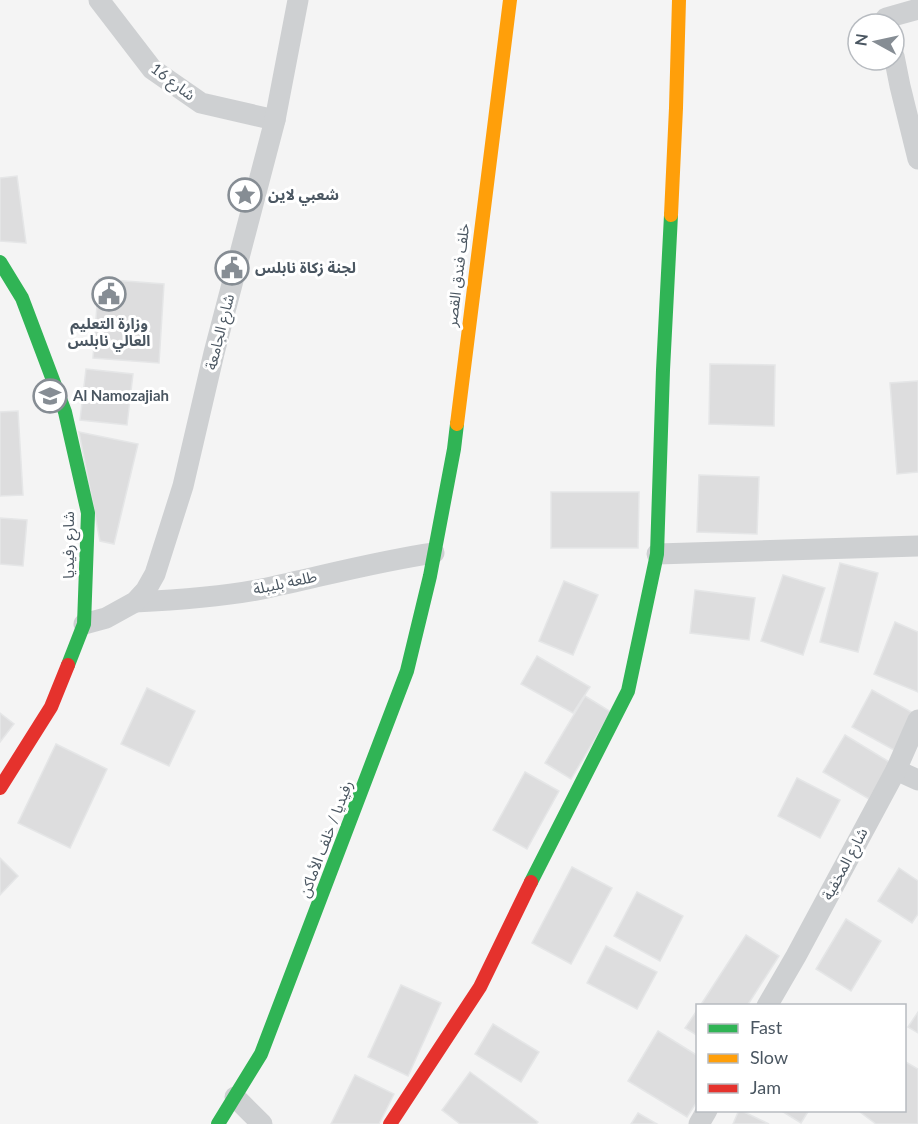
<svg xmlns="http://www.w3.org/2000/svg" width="918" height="1124" font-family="Lato,'Noto Sans Arabic',sans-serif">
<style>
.building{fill:#ddddde;stroke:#e5e6e7;stroke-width:1.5}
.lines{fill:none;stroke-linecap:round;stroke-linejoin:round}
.street{stroke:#ced0d2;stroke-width:21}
.fast{stroke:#30b455;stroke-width:14}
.slow{stroke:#ff9f0a;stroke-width:14}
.jam{stroke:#e5322d;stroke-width:14}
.labels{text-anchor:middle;stroke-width:6;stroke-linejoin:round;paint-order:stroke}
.street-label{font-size:15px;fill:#4a5661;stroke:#fff}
.poi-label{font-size:15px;font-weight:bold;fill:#4a5661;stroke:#fff;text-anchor:start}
</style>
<rect width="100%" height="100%" fill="#f4f4f4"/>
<g class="building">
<polygon points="17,176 26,243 0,241 0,178"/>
<polygon points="99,279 164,284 159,363 93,358"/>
<polygon points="710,364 775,365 774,426 709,424"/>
<polygon points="86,369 133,374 127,425 80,420"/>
<polygon points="918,381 918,472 897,474 890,383"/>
<polygon points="18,411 23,495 0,496 0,412"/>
<polygon points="79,432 138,444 114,544 100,541"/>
<polygon points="699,475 759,477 757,534 697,532"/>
<polygon points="551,492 639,492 638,548 551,548"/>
<polygon points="0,518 27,520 23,566 0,564"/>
<polygon points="840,563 878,573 858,652 820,642"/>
<polygon points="783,575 825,588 803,655 761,641"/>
<polygon points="564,581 598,595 573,655 539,641"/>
<polygon points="695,590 755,598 749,640 690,633"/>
<polygon points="895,622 918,632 918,692 874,674"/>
<polygon points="537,656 590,687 573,713 521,684"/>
<polygon points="147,688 195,711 169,766 121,744"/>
<polygon points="872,690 915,714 894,750 852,727"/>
<polygon points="585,696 611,712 571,779 545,763"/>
<polygon points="0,713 14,724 0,742"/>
<polygon points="845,735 891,763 869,799 823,772"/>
<polygon points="56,744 107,769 70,848 18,823"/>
<polygon points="525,772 559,791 527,849 493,830"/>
<polygon points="797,778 840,800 820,838 778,816"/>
<polygon points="0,858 18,876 0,895"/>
<polygon points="572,867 612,888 571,964 532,943"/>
<polygon points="899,868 918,881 918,914 912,923 878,901"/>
<polygon points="637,892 683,916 660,961 614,936"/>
<polygon points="846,919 881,941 851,991 816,969"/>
<polygon points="746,935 779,956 747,1006 700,1006"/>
<polygon points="606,946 657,972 637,1009 587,983"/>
<polygon points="401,985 441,1003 408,1076 368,1057"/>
<polygon points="698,1009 698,1036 685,1028"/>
<polygon points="918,1012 918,1033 908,1027"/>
<polygon points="493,1024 539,1052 521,1082 475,1054"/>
<polygon points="658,1031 698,1056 698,1100 687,1117 628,1081"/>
<polygon points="904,1061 918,1069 918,1124 876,1124 860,1112 861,1110 904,1110"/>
<polygon points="470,1072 538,1122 536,1124 460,1124 442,1110"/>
<polygon points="355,1075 394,1094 379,1124 331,1124"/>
<polygon points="739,1110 740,1110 769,1124 733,1124"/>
<polygon points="780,1110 809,1110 801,1123"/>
<polygon points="638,1113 657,1124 631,1124"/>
</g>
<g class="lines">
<g class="street">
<polyline points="99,0 152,69 201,103 275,120"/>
<polyline points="886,18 918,9"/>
<polyline points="894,56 900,86 918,159"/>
<polyline points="657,554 918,546"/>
<path d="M135,602C179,600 224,597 267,588C323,576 378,561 434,553"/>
<polyline points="84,624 106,618 135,602 146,590 155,574 183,486 214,353 275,120 298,0"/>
<polyline points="896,770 918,780"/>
<polyline points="767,1006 796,956 896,770 918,720"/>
<polyline points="235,1097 262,1124"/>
<polyline points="699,1124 707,1110"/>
</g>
<g class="fast">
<polyline points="0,262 22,298 65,412 88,513 84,624 68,665"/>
<polyline points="531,882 628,691 657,554 663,370 671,215"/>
<polyline points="218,1124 261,1054 407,671 430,576 454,449 457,424"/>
</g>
<g class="slow">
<polyline points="671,215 676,108 679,0"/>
<polyline points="457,424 510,0"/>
</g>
<g class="jam">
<polyline points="0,788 51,707 68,665"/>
<polyline points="390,1124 480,987 531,882"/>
</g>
</g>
<defs>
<symbol id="sight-ring" viewBox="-11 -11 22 22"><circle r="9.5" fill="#fff" stroke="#868d94" stroke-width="1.5"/><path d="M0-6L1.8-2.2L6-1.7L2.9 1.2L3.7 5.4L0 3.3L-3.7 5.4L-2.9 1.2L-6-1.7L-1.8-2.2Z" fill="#868d94"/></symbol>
<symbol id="civic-ring" viewBox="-11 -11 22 22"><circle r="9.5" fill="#fff" stroke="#868d94" stroke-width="1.5"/><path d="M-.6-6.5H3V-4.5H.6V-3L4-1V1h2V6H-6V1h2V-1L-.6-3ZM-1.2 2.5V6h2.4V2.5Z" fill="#868d94"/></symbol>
<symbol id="school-ring" viewBox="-11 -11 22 22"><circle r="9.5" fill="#fff" stroke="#868d94" stroke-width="1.5"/><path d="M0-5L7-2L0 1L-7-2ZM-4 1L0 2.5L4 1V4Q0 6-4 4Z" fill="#868d94"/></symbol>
</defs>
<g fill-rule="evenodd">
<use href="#sight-ring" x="226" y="176" width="38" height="38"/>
<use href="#civic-ring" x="213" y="249" width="38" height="38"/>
<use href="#civic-ring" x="90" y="275" width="38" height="38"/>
<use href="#school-ring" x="31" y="377" width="38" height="38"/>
</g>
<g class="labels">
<g class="street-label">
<text transform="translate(173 82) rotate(37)" y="5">شارع 16</text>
<text transform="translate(458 275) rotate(-83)" y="5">خلف فندق القصر</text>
<text transform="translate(220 332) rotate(-76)" y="5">شارع الجامعة</text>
<text transform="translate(69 545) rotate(-90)" y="5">شارع رفيديا</text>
<text transform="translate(285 583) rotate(-12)" y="5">طلعة بليبلة</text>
<text transform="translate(326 839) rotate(-69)" y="5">رفيديا / خلف الأماكن</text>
<text transform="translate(845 864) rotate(-62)" y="5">شارع المخفية</text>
</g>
<g class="poi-label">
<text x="268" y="200">شعبي لاين</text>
<text x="255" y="273">لجنة زكاة نابلس</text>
<text x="109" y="329" text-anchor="middle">وزارة التعليم<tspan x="109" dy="17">العالي نابلس</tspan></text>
<text x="73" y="401">Al Namozajiah</text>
</g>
</g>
<rect x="696" y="1004" width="210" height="108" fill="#ffffff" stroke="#b7bbc0" stroke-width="1.5"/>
<rect x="708" y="1024" width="30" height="9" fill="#30b455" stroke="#b7bbc0" stroke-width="1.5"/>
<text x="750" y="1034" font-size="18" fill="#4a5661">Fast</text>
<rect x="708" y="1054" width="30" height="9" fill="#ff9f0a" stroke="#b7bbc0" stroke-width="1.5"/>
<text x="750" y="1064" font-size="18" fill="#4a5661">Slow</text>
<rect x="708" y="1084" width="30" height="9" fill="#e5322d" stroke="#b7bbc0" stroke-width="1.5"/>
<text x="750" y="1094" font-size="18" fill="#4a5661">Jam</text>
<g transform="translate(876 42) rotate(278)"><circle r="28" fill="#ffffff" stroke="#b7bbc0" stroke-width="1.5"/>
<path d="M0-4.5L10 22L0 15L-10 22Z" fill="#868d94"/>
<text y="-9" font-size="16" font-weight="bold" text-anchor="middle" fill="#4a5661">N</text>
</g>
</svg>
